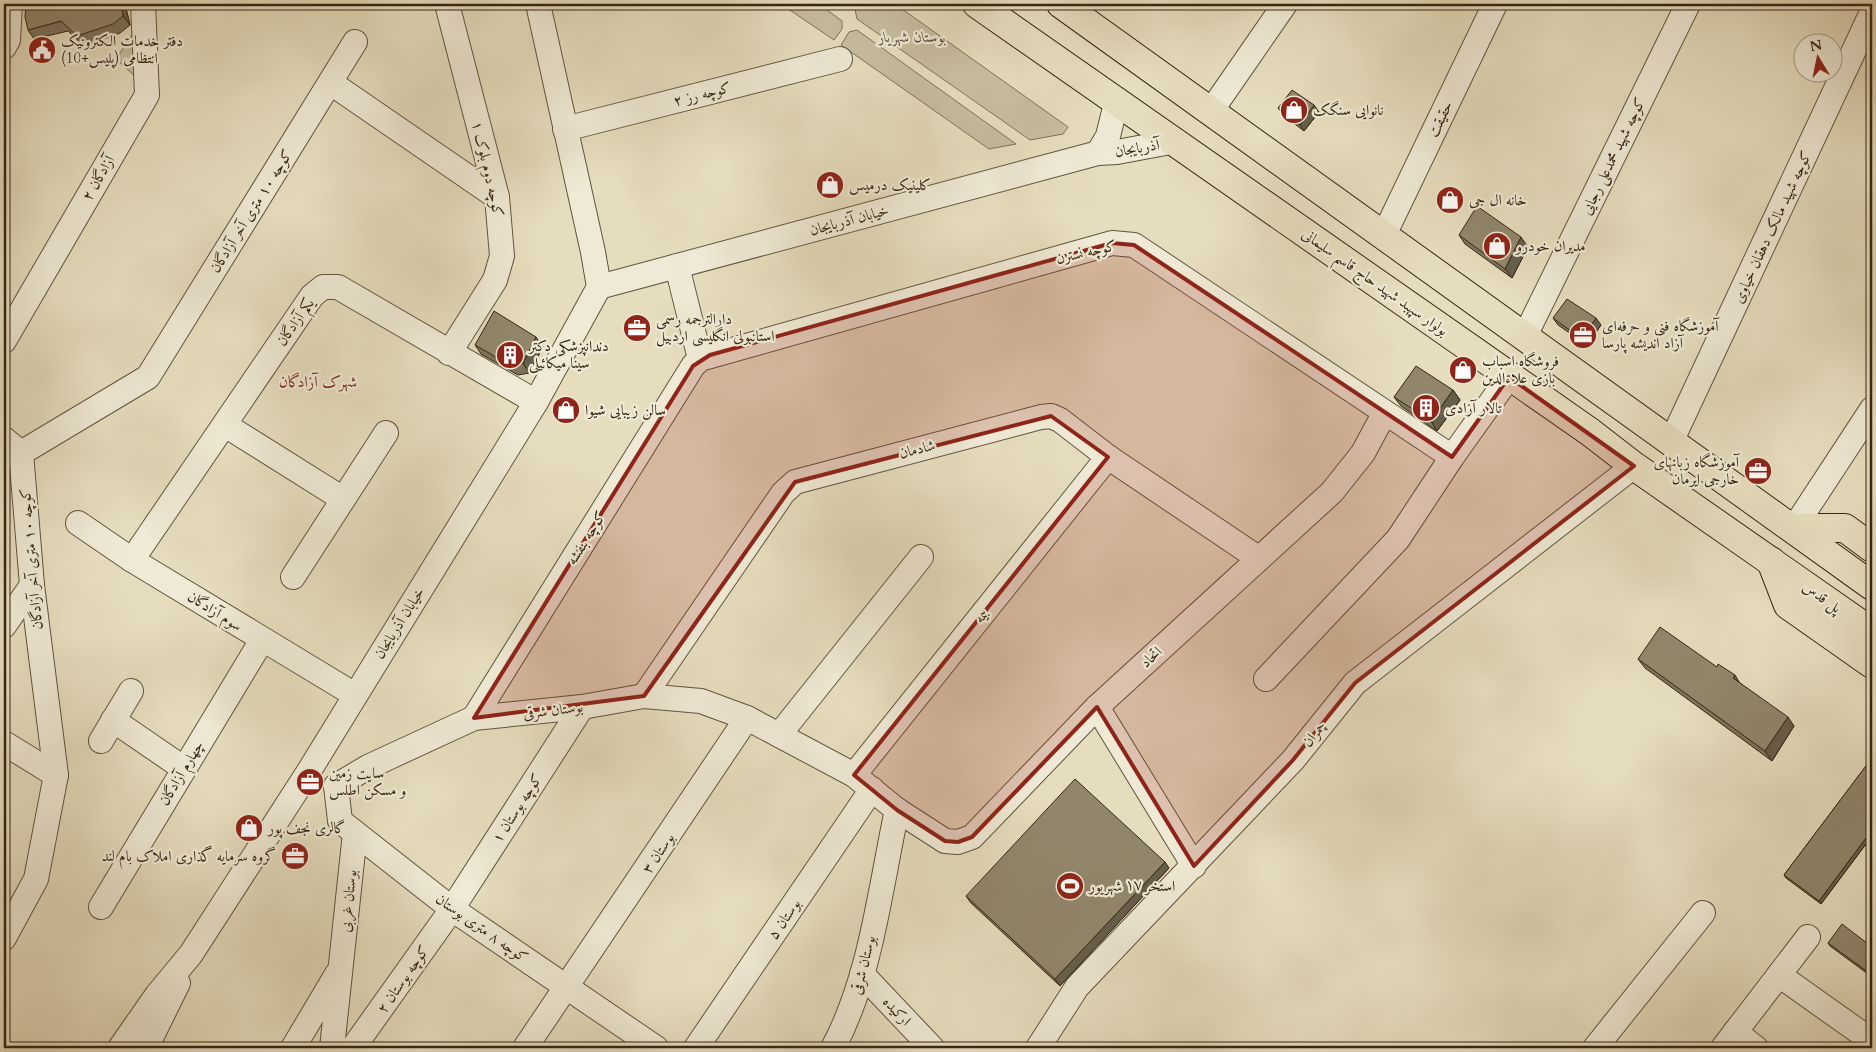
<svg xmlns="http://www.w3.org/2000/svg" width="1876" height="1052" font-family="Cardo,Amiri,serif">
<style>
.green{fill:#c8bea1;stroke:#7e725a}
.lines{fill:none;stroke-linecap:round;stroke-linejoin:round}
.minor-casing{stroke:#61543e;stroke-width:26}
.major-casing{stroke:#352714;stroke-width:30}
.minor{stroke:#efe9d5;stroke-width:24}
.major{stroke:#e6ddbe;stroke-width:28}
.wall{fill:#7d735d;stroke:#352714}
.shaded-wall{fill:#665e4c;stroke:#352714}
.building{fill:#91866c;stroke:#352714}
.marked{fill:#8f2418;fill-opacity:0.2;stroke:#8f2418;stroke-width:4;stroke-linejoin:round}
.labels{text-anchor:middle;stroke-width:4.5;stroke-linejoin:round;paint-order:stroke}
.park-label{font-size:15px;font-style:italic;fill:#5a4d37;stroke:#efe9d5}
.poi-label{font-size:15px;fill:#352714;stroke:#efe9d5;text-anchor:start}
.street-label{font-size:15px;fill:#352714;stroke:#efe9d5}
.neighbourhood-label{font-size:16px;fill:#7a1f14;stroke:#efe9d5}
</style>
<rect width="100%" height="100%" fill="#e6ddbe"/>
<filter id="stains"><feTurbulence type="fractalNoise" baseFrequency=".004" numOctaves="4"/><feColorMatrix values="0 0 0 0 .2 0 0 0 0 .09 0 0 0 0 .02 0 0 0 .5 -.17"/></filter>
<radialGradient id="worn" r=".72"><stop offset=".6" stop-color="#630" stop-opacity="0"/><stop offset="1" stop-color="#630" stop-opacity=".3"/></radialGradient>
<g class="green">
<polygon points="781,4 819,4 842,21 842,29 834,40"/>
<polygon points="854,4 895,4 1068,127 1063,134 1030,140 857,19"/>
<polygon points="857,30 1016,144 989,149 841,45 849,32"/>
<polygon points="133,33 137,78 116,59"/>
</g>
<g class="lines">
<defs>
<g id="minor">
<polyline points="447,4 497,197 502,256 495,280 449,353"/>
<polyline points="4,47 8,40 10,4"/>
<polyline points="331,83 497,197"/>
<polyline points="1211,111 1285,4"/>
<polyline points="565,129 840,59"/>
<polyline points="1098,153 1108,136 1117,100"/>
<polyline points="1384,235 1495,4"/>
<polyline points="677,266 700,359"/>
<polyline points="599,287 1098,153 1117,152 1176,141"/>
<polyline points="1525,336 1688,4"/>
<polyline points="4,341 147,95 143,4"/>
<polyline points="225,425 343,499"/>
<polyline points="4,439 21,453"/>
<polyline points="1671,442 1872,12"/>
<polyline points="78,523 132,560 355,695"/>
<polyline points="1794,528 1872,409"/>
<polyline points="132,560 312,296 323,287 338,287 536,402"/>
<polyline points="293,577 386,433"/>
<polyline points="4,626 32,585"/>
<polyline points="1266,679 1398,539 1452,457 1509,377"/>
<polyline points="644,696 783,493 795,482 1041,417 1051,416 1060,420 1108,457 1258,558"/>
<polyline points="1097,707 1194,866"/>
<polyline points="474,718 693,366 700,359 1112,243 1134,245 1452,457"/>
<polyline points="113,720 183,768"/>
<polyline points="779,735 921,557"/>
<polyline points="101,741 131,691"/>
<polyline points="4,743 56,775"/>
<polyline points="854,775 1108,457"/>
<polyline points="336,786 368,767 474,718 582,707 644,696 701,701 747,718 854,775 897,810 945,841 958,842 972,837 1097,707 1332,492 1363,453 1384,414"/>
<polyline points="336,786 340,821 452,909 656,1048"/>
<polyline points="101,907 262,640"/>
<polyline points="4,938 36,879 56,775 32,585 21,453 148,377 355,42"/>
<polyline points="862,974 932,1048"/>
<polyline points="1779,975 1872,1041"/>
<polyline points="1735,1032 1756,1048"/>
<polyline points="120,1048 157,995 191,954 309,771 536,402 599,287 593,252 538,4"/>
<polyline points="146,1048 178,983"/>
<polyline points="293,1048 337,974"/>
<polyline points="332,1048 355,833"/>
<polyline points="353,1048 452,909 582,707"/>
<polyline points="525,1048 747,718"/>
<polyline points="696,1048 872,789"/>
<path d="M833,1048C871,977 880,889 897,810"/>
<polyline points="1038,1048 1077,987 1293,760 1355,683 1634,466"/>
<polyline points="1595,1048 1703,913"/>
<polyline points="1723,1048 1808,937"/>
</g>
<g id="major">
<polyline points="977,4 1590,432 1634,466 1872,632"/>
<polyline points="1061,4 1872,586"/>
<polyline points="1794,528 1845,528 1872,548"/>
<polyline points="1771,561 1788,605 1872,664"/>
</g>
</defs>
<use href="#minor" class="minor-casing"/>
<use href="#major" class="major-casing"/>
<use href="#minor" class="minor"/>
<use href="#major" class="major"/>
</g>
<g class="wall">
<polygon points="125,4 130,25 120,33 84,46 68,31 34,39 28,30"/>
<polygon points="1278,108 1319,112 1304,131 1283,115"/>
<polygon points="1459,235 1528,247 1512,278 1465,244"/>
<polygon points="1553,318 1601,325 1587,345 1558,325"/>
<polygon points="475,345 543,347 529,373 518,375 481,354"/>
<polygon points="1453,390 1460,400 1437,431 1401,406 1394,397"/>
<polygon points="1638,659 1740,683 1794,726 1772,761 1645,668"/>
<polygon points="1872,758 1872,836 1821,904 1786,878 1784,875"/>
<polygon points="1169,868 1060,986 971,903 966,896"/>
<polygon points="1828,943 1872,947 1872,977 1830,946"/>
</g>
<g class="shaded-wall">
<polygon points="121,4 125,4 130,25 123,16"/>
<polygon points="1314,105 1319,112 1304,131 1300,125"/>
<polygon points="1521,237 1528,247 1512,278 1505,269"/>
<polygon points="1596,318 1601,325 1587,345 1582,339"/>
<polygon points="536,337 543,347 529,373 523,363"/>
<polygon points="1453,390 1460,400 1437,431 1431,421"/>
<polygon points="1735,675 1741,685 1733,678"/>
<polygon points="1788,717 1794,726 1772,761 1765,751"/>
<polygon points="1872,830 1872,836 1821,904 1819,901"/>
<polygon points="1165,862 1169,868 1060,986 1055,979"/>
</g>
<g class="building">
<polygon points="26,4 121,4 123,16 113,24 77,36 61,21 28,30 25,17"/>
<polygon points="1292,90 1314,105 1300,125 1278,108"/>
<polygon points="1477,206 1521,237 1505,269 1459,235"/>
<polygon points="1567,299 1596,318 1582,339 1553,318"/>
<polygon points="494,311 536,337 523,363 511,366 475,345"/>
<polygon points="1416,366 1453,390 1431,421 1394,397"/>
<polygon points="1660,627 1717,667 1718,664 1735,675 1733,678 1788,717 1765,751 1638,659"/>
<polygon points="1872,758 1872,830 1819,901 1784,875"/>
<polygon points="1075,779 1165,862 1055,979 966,896"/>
<polygon points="1842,924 1872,947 1872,975 1828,943"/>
</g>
<path class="marked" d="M1112,243L1134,245L1452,457L1509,377L1634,466L1355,683L1293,760L1194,866L1097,707L972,837L958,842L945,841L897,810L854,775L1108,457L1051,416L795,482L644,696L474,718L693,366L710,355Z"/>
<defs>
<symbol id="civic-disc" viewBox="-11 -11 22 22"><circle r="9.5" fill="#8f2418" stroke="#efe9d5"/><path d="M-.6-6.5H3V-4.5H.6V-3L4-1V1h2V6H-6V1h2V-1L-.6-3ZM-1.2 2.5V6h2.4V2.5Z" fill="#fff"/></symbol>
<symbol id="shop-disc" viewBox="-11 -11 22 22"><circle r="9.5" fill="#8f2418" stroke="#efe9d5"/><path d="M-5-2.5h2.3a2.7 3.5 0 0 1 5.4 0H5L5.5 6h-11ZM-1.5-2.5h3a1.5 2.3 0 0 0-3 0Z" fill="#fff"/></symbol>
<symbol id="office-disc" viewBox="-11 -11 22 22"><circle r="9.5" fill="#8f2418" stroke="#efe9d5"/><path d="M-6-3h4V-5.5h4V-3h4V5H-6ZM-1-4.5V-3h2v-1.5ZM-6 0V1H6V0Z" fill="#fff"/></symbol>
<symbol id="building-disc" viewBox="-11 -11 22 22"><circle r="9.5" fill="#8f2418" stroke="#efe9d5"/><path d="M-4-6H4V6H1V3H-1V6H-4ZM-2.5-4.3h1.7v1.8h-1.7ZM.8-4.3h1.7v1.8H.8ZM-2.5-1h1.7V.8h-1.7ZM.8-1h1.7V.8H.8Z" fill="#fff"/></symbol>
<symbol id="stadium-disc" viewBox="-11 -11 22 22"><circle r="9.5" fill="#8f2418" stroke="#efe9d5"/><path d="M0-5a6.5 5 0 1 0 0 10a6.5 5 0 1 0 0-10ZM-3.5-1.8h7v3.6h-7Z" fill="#fff"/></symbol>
</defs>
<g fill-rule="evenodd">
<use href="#civic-disc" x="26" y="34" width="32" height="32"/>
<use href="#shop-disc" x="1278" y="94" width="32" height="32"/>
<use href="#shop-disc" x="814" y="169" width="32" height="32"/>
<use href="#shop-disc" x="1434" y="184" width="32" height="32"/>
<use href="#shop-disc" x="1481" y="230" width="32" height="32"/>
<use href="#office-disc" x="621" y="312" width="32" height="32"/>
<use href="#office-disc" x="1567" y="319" width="32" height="32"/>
<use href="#building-disc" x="494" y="339" width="32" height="32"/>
<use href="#shop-disc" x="1447" y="354" width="32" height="32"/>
<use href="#building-disc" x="1410" y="392" width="32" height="32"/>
<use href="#shop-disc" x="550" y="394" width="32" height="32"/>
<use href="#office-disc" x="1742" y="455" width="32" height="32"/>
<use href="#office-disc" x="294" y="766" width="32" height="32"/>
<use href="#shop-disc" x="233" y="812" width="32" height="32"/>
<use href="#office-disc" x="279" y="840" width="32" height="32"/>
<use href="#stadium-disc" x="1054" y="870" width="32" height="32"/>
</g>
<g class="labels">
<g class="park-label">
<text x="912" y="42">بوستان شهریار</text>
</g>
<g class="poi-label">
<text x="61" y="46">دفتر خدمات الکترونیک<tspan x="61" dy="17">انتظامی (پلیس+10)</tspan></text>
<text x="1313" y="115">نانوایی سنگک</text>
<text x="849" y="190">کلینیک درمیس</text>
<text x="1469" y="205">خانه ال جی</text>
<text x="1516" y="251">مدیران خودرو</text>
<text x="656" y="324">دارالترجمه رسمی<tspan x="656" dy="17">استانبولی انگلیسی اردبیل</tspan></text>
<text x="1602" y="331">آموزشگاه فنی و حرفه‌ای<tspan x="1602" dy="17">آزاد اندیشه پارسا</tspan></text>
<text x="529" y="351">دندانپزشکی دکتر<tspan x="529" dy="17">سینا میکائیلی</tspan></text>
<text x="1482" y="366">فروشگاه اسباب<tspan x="1482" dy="17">بازی علاءالدین</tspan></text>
<text x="1445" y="413">تالار آزادی</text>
<text x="585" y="415">سالن زیبایی شیوا</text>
<text x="1739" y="467" text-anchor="end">آموزشگاه زبانهای<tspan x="1739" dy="17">خارجی ایرمان</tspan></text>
<text x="329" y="778">سایت زمین<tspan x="329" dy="17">و مسکن اطلس</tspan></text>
<text x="268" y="833">گالری نجف پور</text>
<text x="276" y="861" text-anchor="end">گروه سرمایه گذاری املاک بام لند</text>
<text x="1089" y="891">استخر ١٧ شهریور</text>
</g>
<g class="street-label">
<text transform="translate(702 94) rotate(-14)" y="5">کوچه رز ۲</text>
<text transform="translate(1440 119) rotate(-64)" y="5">حقیقت</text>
<text transform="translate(1137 148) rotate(-10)" y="5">آذربایجان</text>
<text transform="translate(1613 156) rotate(-64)" y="5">کوچه شهید محمدعلی رجایی</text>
<text transform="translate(488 169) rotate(77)" y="5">کوچه دوم بلوک ۱</text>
<text transform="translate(98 178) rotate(-60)" y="5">آزادگان ۲</text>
<text transform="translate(251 211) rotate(-58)" y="5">کوچه ۱۰ متری آخر آزادگان</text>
<text transform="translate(849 220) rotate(-15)" y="5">خیابان آذربایجان</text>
<text transform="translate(1772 227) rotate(-65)" y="5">کوچه شهید مالک دهقان‌ خیاوی</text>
<text transform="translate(1086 252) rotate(-13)" y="5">کوچه نسترن</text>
<text transform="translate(1375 282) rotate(35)" y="5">بولوار سپهبد شهید حاج قاسم سلیمانی</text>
<text transform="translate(295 322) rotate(-55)" y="5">یکم آزادگان</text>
<text transform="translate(917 449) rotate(-14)" y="5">شادمان</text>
<text transform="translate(586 538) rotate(-58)" y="5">کوچه بنفشه</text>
<text transform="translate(31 559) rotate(-95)" y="5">کوچه ۱۰ متری آخر آزادگان</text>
<text transform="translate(1822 597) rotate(35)" y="5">پل قدس</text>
<text transform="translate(215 611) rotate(32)" y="5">سوم آزادگان</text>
<text transform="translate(981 616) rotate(-51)" y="5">بیمه</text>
<text transform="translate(399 623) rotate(-58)" y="5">خیابان آذربایجان</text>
<text transform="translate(1151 657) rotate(-43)" y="5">اتحاد</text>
<text transform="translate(553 710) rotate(-7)" y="5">بوستان شرقی</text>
<text transform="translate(1314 734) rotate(-51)" y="5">چمران</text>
<text transform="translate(181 773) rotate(-59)" y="5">چهارم آزادگان</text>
<text transform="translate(517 808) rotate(-57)" y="5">کوچه بوستان ۱</text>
<text transform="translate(658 853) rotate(-56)" y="5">بوستان ۳</text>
<text transform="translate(348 901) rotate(-84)" y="5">بوستان غربی</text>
<text transform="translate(784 919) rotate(-56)" y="5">بوستان ۵</text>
<text transform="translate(482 928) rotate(35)" y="5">کوچه ۸ متری بوستان</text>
<text transform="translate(863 965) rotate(-76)" y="5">بوستان شرقی</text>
<text transform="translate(403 979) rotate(-55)" y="5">کوچه بوستان ۲</text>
<text transform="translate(897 1011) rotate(47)" y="5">ارکیده</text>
</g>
<g class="neighbourhood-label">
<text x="318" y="387">شهرک آزادگان</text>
</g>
</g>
<rect width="1876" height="1052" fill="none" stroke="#e6ddbe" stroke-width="20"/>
<rect x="5" y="5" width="1866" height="1042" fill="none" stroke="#352714" stroke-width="2.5"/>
<rect x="10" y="10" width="1856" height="1032" fill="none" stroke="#352714"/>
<g transform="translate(1818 58) rotate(350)"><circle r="24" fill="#efe9d5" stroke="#a59b88"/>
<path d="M0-4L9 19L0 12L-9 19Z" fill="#8f2418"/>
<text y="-8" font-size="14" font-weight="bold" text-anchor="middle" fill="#352714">N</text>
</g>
<rect width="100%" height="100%" filter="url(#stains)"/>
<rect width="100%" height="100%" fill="url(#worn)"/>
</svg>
